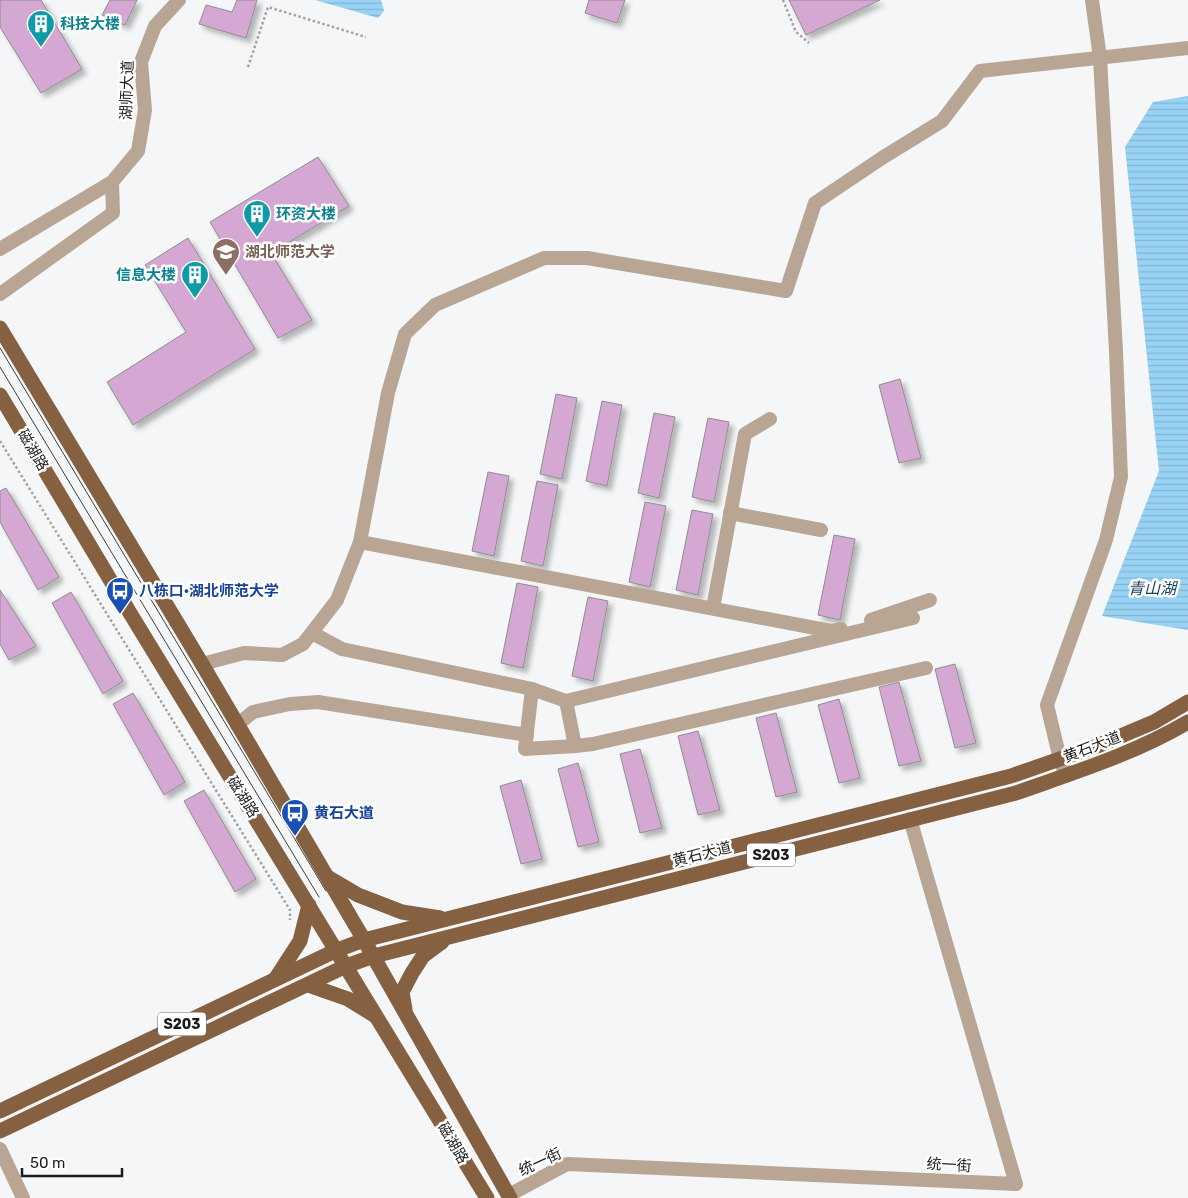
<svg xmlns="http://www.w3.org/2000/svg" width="1188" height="1198" font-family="Rubik,'Noto Sans SC',sans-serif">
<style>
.water{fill:url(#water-rules)}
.building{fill:#d4a8d3;stroke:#8e8d8e;filter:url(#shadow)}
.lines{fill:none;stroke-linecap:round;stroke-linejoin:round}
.path{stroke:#a2a3a3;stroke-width:2.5;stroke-dasharray:2.5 2.5;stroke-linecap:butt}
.minor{stroke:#b9a593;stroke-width:14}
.major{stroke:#856141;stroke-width:15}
.tram{stroke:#3e3e3e;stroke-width:1}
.labels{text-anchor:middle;stroke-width:5;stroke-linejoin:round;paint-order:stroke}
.shield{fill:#fff;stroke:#606060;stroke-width:1}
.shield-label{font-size:14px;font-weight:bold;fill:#1c1c1c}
.culture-label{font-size:15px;font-weight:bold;fill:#0d838f;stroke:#fff;text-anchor:start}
.street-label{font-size:15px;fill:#1c1c1c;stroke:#fff}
.education-label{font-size:15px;font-weight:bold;fill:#785e54;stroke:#fff;text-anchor:start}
.transit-label{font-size:15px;font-weight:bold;fill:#164399;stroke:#fff;text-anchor:start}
.water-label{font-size:16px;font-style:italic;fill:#19465e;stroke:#fff}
</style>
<defs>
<pattern id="water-rules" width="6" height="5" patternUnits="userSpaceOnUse" patternTransform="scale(1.25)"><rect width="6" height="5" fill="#98d2f5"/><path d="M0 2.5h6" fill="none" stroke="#82b4d1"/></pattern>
<filter id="shadow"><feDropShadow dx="4.5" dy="4.5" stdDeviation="2.5" flood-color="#0004"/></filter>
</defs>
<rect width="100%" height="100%" fill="#f5f6f7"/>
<g class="water">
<polygon points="315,0 381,0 384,11 378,18"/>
<polygon points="1188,96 1188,630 1102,616 1159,471 1125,147 1153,102"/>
</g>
<g class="building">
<polygon points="0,0 41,0 82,69 41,93 0,27"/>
<polygon points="110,0 137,0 125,25 102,15"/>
<polygon points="237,0 257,0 246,38 199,24 206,5 232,12"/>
<polygon points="589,0 625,0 617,23 585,13"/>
<polygon points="789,0 880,0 806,35"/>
<polygon points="318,157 349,206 271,253 312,320 278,338 210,222"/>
<polygon points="188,238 255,349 133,425 107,382 186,332 145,265"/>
<polygon points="900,379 921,458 899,463 879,385"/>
<polygon points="556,394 577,398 562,479 540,474"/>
<polygon points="602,401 622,405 607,486 586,481"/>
<polygon points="654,413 675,417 659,498 638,493"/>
<polygon points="708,418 729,422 714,502 692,497"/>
<polygon points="488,472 509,476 494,556 472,551"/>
<polygon points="537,481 558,485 543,566 521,561"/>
<polygon points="6,488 59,577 38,590 0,522 0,491"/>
<polygon points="645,502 666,506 650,587 629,582"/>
<polygon points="692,510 713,514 698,595 676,590"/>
<polygon points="834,535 855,539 840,620 818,615"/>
<polygon points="517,583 538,587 523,668 501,663"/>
<polygon points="0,590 36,646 9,660 0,644"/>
<polygon points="71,592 123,681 103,694 52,603"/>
<polygon points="588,597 608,601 593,681 572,676"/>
<polygon points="955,664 976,743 955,748 935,669"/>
<polygon points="899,682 921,761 899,766 879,687"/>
<polygon points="133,693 185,782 164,795 113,704"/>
<polygon points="839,699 860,778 839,783 818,705"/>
<polygon points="776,713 797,792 776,797 756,718"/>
<polygon points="698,731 720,810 698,815 678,736"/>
<polygon points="640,749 662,828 640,833 620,754"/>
<polygon points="578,763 599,842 578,847 558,769"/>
<polygon points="521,780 542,859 521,864 500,786"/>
<polygon points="204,790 256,879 235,892 184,801"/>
</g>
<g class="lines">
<g class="path">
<polyline points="783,0 796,32 809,43"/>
<polyline points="248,67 268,7 366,37"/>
<polyline points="0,441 290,910 290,920"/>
</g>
<g class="minor">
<polyline points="0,249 112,182 138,151 145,110 141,62 155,26 179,0"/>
<polyline points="0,294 113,213 112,182"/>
<polyline points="730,513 821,530"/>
<polyline points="360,542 831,631 841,629"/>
<polyline points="713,608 745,434 770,419"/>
<polyline points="871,620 930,600"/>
<polyline points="312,633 342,649 532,689 566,701 913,618"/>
<polyline points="202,664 244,653 282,655 303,644 337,600 360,542 388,393 405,334 435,305 544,258 587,258 786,291 815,203 882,158 942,121 980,71 1188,48"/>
<polyline points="532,689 525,749 575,746 566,701"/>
<polyline points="237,725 253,712 290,704 318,702 527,735"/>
<polyline points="575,746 593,744 926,668"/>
<polyline points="1066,776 1060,759 1047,705 1106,540 1121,477 1116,351 1100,58 1092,0"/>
<polyline points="0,1149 23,1198"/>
<polyline points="509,1195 567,1164 1016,1184 910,819"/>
</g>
<g class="major">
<polyline points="0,328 202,664 364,940 510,1198"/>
<polyline points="0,395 130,613 487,1198"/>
<polyline points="329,878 358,895 402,912 440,918"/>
<polyline points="276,978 300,941 309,905"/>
<polyline points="308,985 348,999 374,1015"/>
<polyline points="405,1009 402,992 412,973 423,956 442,942"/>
<polyline points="0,1111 337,950 364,940 1011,776 1097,746 1154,722 1188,702"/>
<path d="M0,1131L346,966L374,956L1016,793C1075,772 1134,754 1188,722"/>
</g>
<g class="tram">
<polyline points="0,348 326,891"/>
<polyline points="0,367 319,897"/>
</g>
</g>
<defs>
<symbol id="building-pin" viewBox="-11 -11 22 30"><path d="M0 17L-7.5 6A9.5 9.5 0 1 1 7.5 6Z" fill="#0f9aa8" stroke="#fff"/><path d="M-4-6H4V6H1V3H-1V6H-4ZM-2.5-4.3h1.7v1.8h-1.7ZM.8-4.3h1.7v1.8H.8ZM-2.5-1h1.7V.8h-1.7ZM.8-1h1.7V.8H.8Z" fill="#fff"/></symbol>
<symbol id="university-pin" viewBox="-11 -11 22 30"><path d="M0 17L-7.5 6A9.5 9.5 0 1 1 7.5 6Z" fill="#8d6e63" stroke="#fff"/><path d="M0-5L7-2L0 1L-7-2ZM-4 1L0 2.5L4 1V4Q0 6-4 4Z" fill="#fff"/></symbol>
<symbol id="bus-pin" viewBox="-11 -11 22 30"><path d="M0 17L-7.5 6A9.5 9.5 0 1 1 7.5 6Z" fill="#1a4fb4" stroke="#fff"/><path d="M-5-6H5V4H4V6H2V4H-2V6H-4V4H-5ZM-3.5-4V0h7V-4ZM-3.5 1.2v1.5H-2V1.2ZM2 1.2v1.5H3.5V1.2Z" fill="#fff"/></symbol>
</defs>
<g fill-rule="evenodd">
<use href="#building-pin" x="25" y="8" width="32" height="43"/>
<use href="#building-pin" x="241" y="198" width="32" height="43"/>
<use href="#university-pin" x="210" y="236" width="32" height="43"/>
<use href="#building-pin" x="179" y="259" width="32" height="43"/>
<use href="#bus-pin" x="104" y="575" width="32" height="43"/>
<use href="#bus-pin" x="279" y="797" width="32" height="43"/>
</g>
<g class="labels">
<g class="shield">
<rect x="747" y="843.5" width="48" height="23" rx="4"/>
<rect x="158" y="1012.5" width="48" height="23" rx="4"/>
</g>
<g class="shield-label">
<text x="771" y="860">S203</text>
<text x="182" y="1029">S203</text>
</g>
<g class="culture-label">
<text x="60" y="29">科技大楼</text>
<text x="276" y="219">环资大楼</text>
<text x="176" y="280" text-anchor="end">信息大楼</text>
</g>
<g class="street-label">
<text transform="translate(127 90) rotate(-88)" y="5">湖师大道</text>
<text transform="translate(33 450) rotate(59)" y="5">磁湖路</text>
<text transform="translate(1092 747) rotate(-21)" y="5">黄石大道</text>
<text transform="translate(243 797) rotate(58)" y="5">磁湖路</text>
<text transform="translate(702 854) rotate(-14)" y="5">黄石大道</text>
<text transform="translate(453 1143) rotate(59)" y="5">磁湖路</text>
<text transform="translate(540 1162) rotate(-25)" y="5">统一街</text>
<text transform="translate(949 1165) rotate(3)" y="5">统一街</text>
</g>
<g class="education-label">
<text x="245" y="257">湖北师范大学</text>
</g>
<g class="transit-label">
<text x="139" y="596">八栋口·湖北师范大学</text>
<text x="314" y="818">黄石大道</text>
</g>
<g class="water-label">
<text x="1152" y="594">青山湖</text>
</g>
</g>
<path d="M22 1168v8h100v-8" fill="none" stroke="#1c1c1c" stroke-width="2.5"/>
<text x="30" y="1168" font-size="15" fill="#1c1c1c" stroke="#ffffff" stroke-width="4" paint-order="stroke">50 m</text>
</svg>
